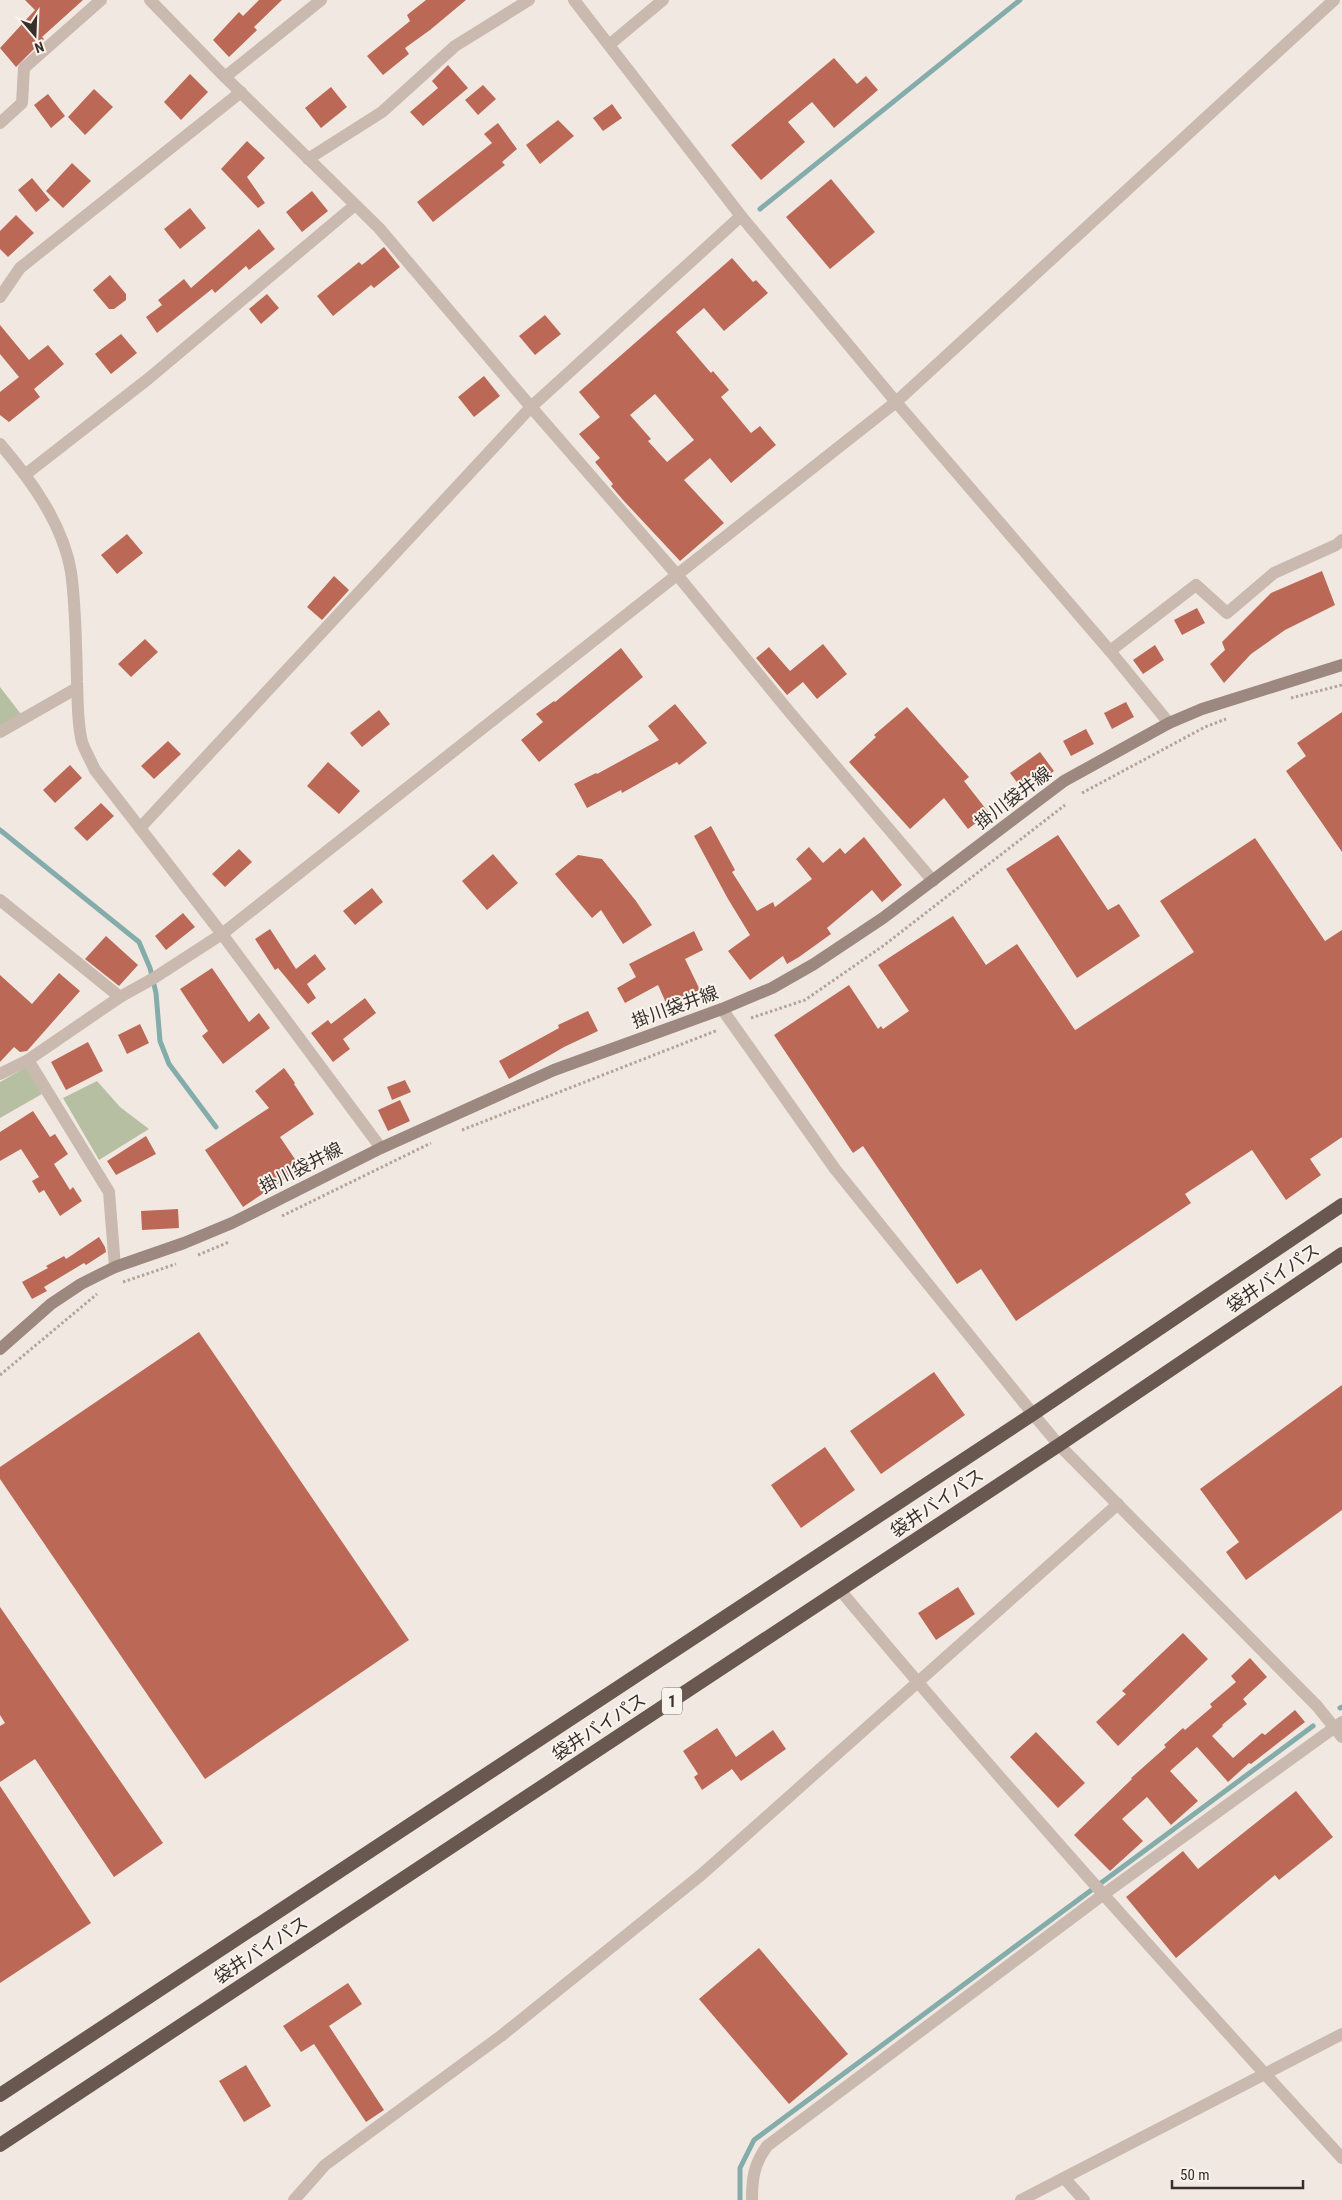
<svg xmlns="http://www.w3.org/2000/svg" width="1342" height="2200" font-family="'Roboto Condensed','Noto Sans JP',sans-serif">
<style>
.green{fill:#b7bfa2}
.lines{fill:none;stroke-linecap:round;stroke-linejoin:round}
.stream{stroke:#83acab;stroke-width:5}
.building{fill:#bb6956;fill-rule:evenodd}
.path{stroke:#b4a398;stroke-width:3;stroke-dasharray:2.5 2.5;stroke-linecap:butt}
.minor{stroke:#c9b9ae;stroke-width:12}
.tertiary{stroke:#c9b9ae;stroke-width:12}
.secondary{stroke:#9c887f;stroke-width:12}
.trunk{stroke:#685850;stroke-width:14}
.labels{text-anchor:middle;stroke-width:4;stroke-linejoin:round;paint-order:stroke}
.shield{fill:#f9f3ed;stroke:#726a65;stroke-width:1}
.shield-label{font-size:16px;font-weight:bold;fill:#382f2b}
.street-label{font-size:18px;fill:#382f2b;stroke:#f9f3ed}
</style>
<rect width="100%" height="100%" fill="#f1e9e1"/>
<g class="green">
<polygon points="0,687 24,718 0,728"/>
<polygon points="26,1067 42,1094 0,1118 0,1082"/>
<polygon points="97,1081 120,1107 149,1129 99,1160 63,1098"/>
</g>
<g class="lines">
<g class="stream">
<polyline points="760,209 1020,0"/>
<polyline points="0,830 139,942 150,968 156,993 160,1041 169,1064 216,1127"/>
<polyline points="1340,1708 1342,1707"/>
<polyline points="740,2200 740,2168 754,2140 1313,1726"/>
</g>
</g>
<g class="building">
<polygon points="25,0 83,0 42,37 44,39 16,67 0,48 35,10"/>
<polygon points="259,0 282,0 254,27 257,30 229,57 213,40 239,12 243,16"/>
<polygon points="426,0 466,0 430,30 405,48 409,54 383,75 367,56 410,21 407,15"/>
<polygon points="834,58 857,84 866,76 878,90 834,128 812,102 788,122 805,142 761,180 731,145"/>
<polygon points="448,65 468,88 423,126 410,112 438,88 432,81"/>
<polygon points="190,74 208,92 181,120 164,102"/>
<polygon points="483,85 496,99 478,115 465,100"/>
<polygon points="331,87 347,107 321,128 305,108"/>
<polygon points="94,89 113,107 85,135 68,117"/>
<polygon points="48,94 65,116 51,128 34,105"/>
<polygon points="612,104 622,118 603,131 593,118"/>
<polygon points="558,120 574,136 540,164 526,145"/>
<polygon points="498,123 517,149 502,162 505,165 433,222 417,202 492,143 484,134"/>
<polygon points="247,141 265,158 247,177 265,203 258,208 221,169"/>
<polygon points="72,163 91,181 63,208 46,191"/>
<polygon points="32,178 50,200 36,212 18,190"/>
<polygon points="831,179 875,232 830,269 786,217"/>
<polygon points="312,191 328,211 302,232 286,212"/>
<polygon points="190,208 206,228 180,249 164,229"/>
<polygon points="16,215 34,233 8,257 0,249 0,231"/>
<polygon points="259,229 275,249 249,270 246,266 215,293 212,289 157,333 146,317 162,305 158,300 184,279 191,288"/>
<polygon points="384,247 400,267 374,288 371,285 333,316 317,296 359,262 362,265"/>
<path d="M732,258L753,282L756,280L768,293L724,331L704,308L676,332L711,373L713,371L729,390L721,397L751,433L760,426L776,445L731,483L710,458L684,480L724,523L680,561L623,500L611,486L613,484L595,462L600,458L579,434L600,417L579,392ZM655,394L694,440L667,462L648,441L651,439L630,415Z"/>
<polygon points="110,275 126,294 126,300 114,309 109,309 93,290"/>
<polygon points="267,294 279,308 261,324 249,309"/>
<polygon points="545,315 561,334 535,355 519,336"/>
<polygon points="0,325 29,360 48,345 64,364 34,389 40,397 9,422 0,415 0,392 19,377 0,354"/>
<polygon points="121,334 137,353 111,374 95,354"/>
<polygon points="484,376 500,396 474,417 458,397"/>
<polygon points="127,534 143,553 117,574 101,555"/>
<polygon points="1322,571 1335,605 1285,630 1251,654 1224,683 1210,664 1225,650 1222,642 1271,593"/>
<polygon points="334,576 349,590 322,620 307,607"/>
<polygon points="1197,608 1205,623 1182,635 1174,620"/>
<polygon points="145,639 158,652 131,677 118,664"/>
<polygon points="823,644 847,674 817,699 803,682 787,695 756,658 769,647 790,671"/>
<polygon points="1155,645 1164,660 1143,674 1133,660"/>
<polygon points="621,648 643,677 539,762 521,740 543,722 536,714 554,701 555,702"/>
<polygon points="1126,702 1134,717 1112,729 1104,713"/>
<polygon points="675,704 707,743 679,765 677,762 622,793 621,790 587,808 574,784 596,773 597,774 659,740 648,726"/>
<polygon points="907,707 969,777 964,781 989,813 968,829 944,798 910,829 849,762 876,737 874,735"/>
<polygon points="379,710 390,724 362,747 350,733"/>
<polygon points="1342,712 1342,852 1286,771 1306,756 1297,743"/>
<polygon points="1086,729 1094,744 1071,756 1063,741"/>
<polygon points="168,741 181,754 154,779 141,766"/>
<polygon points="1040,752 1054,771 1024,792 1010,773"/>
<polygon points="328,762 360,791 339,814 307,786"/>
<polygon points="70,765 82,778 55,803 43,790"/>
<polygon points="101,803 114,816 87,841 74,828"/>
<polygon points="711,826 735,870 732,872 757,911 773,902 775,907 812,879 796,859 809,847 823,863 840,848 845,854 864,837 902,885 882,902 872,890 827,928 831,934 799,957 787,964 783,956 750,980 728,951 750,935 728,899 694,836"/>
<polygon points="1058,835 1108,910 1119,904 1140,936 1077,978 1006,869"/>
<polygon points="1255,838 1325,941 1342,930 1342,1137 1310,1159 1321,1175 1286,1200 1252,1150 1185,1194 1191,1203 1016,1321 981,1269 957,1284 863,1146 853,1153 774,1035 849,985 878,1029 881,1026 883,1029 909,1011 878,965 953,916 986,965 1017,944 1075,1030 1077,1029 1194,952 1160,901"/>
<polygon points="239,849 252,862 225,887 212,874"/>
<polygon points="493,854 518,883 487,910 462,881"/>
<polygon points="578,855 602,859 636,901 652,925 623,944 601,910 592,918 555,874"/>
<polygon points="372,888 383,902 355,925 343,911"/>
<polygon points="183,913 195,927 166,950 155,936"/>
<polygon points="270,929 296,969 315,954 326,969 307,984 316,998 308,1004 278,968 275,970 255,939"/>
<polygon points="694,931 703,950 685,959 700,990 667,1005 658,985 625,1003 617,988 636,977 629,964"/>
<polygon points="106,936 138,965 119,986 85,959"/>
<polygon points="212,968 249,1022 259,1013 270,1028 223,1064 202,1036 208,1031 180,989"/>
<polygon points="59,973 80,991 27,1051 20,1052 14,1047 0,1062 0,975 32,1004"/>
<polygon points="365,998 376,1013 343,1039 350,1049 333,1062 311,1033 328,1020 331,1024"/>
<polygon points="588,1011 598,1031 564,1047 509,1079 499,1061 559,1028 558,1025"/>
<polygon points="140,1024 149,1043 127,1054 118,1035"/>
<polygon points="88,1042 103,1071 66,1090 51,1062"/>
<polygon points="284,1068 295,1083 294,1084 314,1114 280,1137 301,1168 243,1207 205,1150 269,1108 255,1091"/>
<polygon points="405,1080 411,1092 392,1100 387,1087"/>
<polygon points="400,1100 410,1121 388,1131 378,1110"/>
<polygon points="33,1111 50,1137 55,1134 68,1154 54,1164 70,1190 73,1187 82,1201 60,1216 44,1190 39,1193 32,1181 39,1177 21,1149 0,1161 0,1132"/>
<polygon points="146,1136 156,1154 116,1175 107,1161"/>
<polygon points="178,1209 179,1228 142,1230 141,1211"/>
<polygon points="99,1237 105,1247 106,1252 86,1265 84,1263 44,1287 47,1291 32,1299 22,1282 48,1268 46,1266 64,1256 66,1259"/>
<polygon points="199,1332 409,1640 205,1779 0,1479 0,1467"/>
<polygon points="934,1372 965,1415 881,1474 850,1431"/>
<polygon points="1342,1385 1342,1510 1246,1580 1226,1552 1239,1542 1200,1489"/>
<polygon points="825,1447 855,1490 801,1528 771,1485"/>
<polygon points="958,1587 975,1614 936,1640 918,1613"/>
<polygon points="0,1607 163,1843 114,1877 35,1759 0,1782 0,1726 5,1723 0,1715"/>
<polygon points="1183,1633 1208,1659 1118,1746 1096,1722 1126,1694 1122,1691"/>
<polygon points="1250,1658 1267,1677 1243,1699 1247,1704 1222,1725 1223,1726 1212,1736 1233,1758 1262,1733 1265,1735 1295,1710 1305,1722 1251,1764 1249,1763 1228,1782 1197,1747 1170,1771 1198,1801 1171,1825 1147,1797 1122,1819 1143,1841 1110,1871 1074,1835 1132,1779 1131,1778 1166,1747 1164,1745 1183,1728 1185,1730 1212,1707 1210,1704 1236,1682 1231,1676"/>
<polygon points="717,1728 736,1757 773,1730 786,1749 741,1781 732,1769 702,1790 694,1777 698,1774 683,1751"/>
<polygon points="1036,1732 1085,1783 1058,1808 1010,1757"/>
<polygon points="0,1786 91,1923 0,1983"/>
<polygon points="1296,1791 1333,1837 1279,1880 1275,1875 1176,1958 1126,1897 1183,1851 1198,1869"/>
<polygon points="759,1948 848,2054 789,2104 699,1999"/>
<polygon points="348,1983 362,2004 329,2026 384,2110 366,2122 314,2044 301,2052 283,2026"/>
<polygon points="246,2065 271,2106 244,2122 219,2081"/>
</g>
<g class="lines">
<g class="path">
<polyline points="1291,698 1342,685"/>
<polyline points="1082,793 1205,727 1226,719"/>
<polyline points="751,1018 805,1000 883,946 1065,805"/>
<polyline points="462,1130 718,1030"/>
<polyline points="282,1216 431,1143"/>
<polyline points="198,1255 229,1242"/>
<polyline points="123,1282 176,1264"/>
<polyline points="0,1375 97,1294"/>
</g>
<g class="minor">
<polyline points="150,0 225,77 379,228 531,407 678,576 792,715 933,881"/>
<polyline points="609,45 663,0"/>
<polyline points="225,77 321,0"/>
<polyline points="0,123 22,103 24,68 101,0"/>
<polyline points="308,159 382,112 455,46 529,0"/>
<polyline points="0,297 20,268 241,92"/>
<path d="M0,444C31,480 63,524 71,572C76,608 76,645 77,682C78,702 77,722 82,742C85,751 91,761 95,770L222,934L381,1148"/>
<polyline points="26,474 148,379 355,205"/>
<polyline points="1110,651 1196,585 1227,613 1274,573 1336,545 1342,540"/>
<polyline points="0,732 77,688"/>
<polyline points="140,828 531,407 741,216"/>
<polyline points="0,900 120,997"/>
<polyline points="28,1060 109,1192 115,1267"/>
<polyline points="0,1074 28,1060 120,997 154,978 222,934"/>
<path d="M840,1590C1002,1784 1171,1972 1342,2158"/>
<polyline points="1064,2178 1084,2200"/>
<polyline points="294,2200 325,2165 501,2036 701,1875 1118,1504"/>
<path d="M752,2200C752,2178 754,2164 767,2146L1104,1894L1342,1722"/>
</g>
<g class="tertiary">
<polyline points="574,0 741,216 896,402 1110,651 1169,723"/>
<polyline points="222,934 896,402 1334,0"/>
<polyline points="722,1009 835,1169 1033,1414 1059,1445 1317,1706 1342,1737"/>
<polyline points="1021,2200 1342,2034"/>
</g>
<polyline class="secondary" points="0,1349 51,1304 81,1284 115,1267 184,1243 232,1223 381,1148 554,1070 722,1009 772,988 814,964 883,918 1064,781 1169,723 1202,709 1342,665"/>
<g class="trunk">
<polyline points="0,2095 1033,1414 1342,1205"/>
<polyline points="0,2145 1059,1445 1342,1254"/>
</g>
</g>
<g class="labels">
<rect class="shield" x="662" y="1687.5" width="20" height="27" rx="4"/>
<g class="shield-label">
<text x="672" y="1707">1</text>
</g>
<g class="street-label">
<text transform="translate(1013 798) rotate(-37)" y="6">掛川袋井線</text>
<text transform="translate(675 1007) rotate(-20)" y="6">掛川袋井線</text>
<text transform="translate(301 1168) rotate(-27)" y="6">掛川袋井線</text>
<text transform="translate(1273 1278) rotate(-34)" y="6">袋井バイパス</text>
<text transform="translate(937 1503) rotate(-34)" y="6">袋井バイパス</text>
<text transform="translate(599 1727) rotate(-33)" y="6">袋井バイパス</text>
<text transform="translate(261 1950) rotate(-33)" y="6">袋井バイパス</text>
</g>
</g>
<g transform="translate(35 35) rotate(161)" stroke="#f9f3ed" stroke-width="4" paint-order="stroke">
<path d="M0-4L9 19L0 12L-9 19Z" fill="#382f2b"/>
<text y="-8" font-size="14" font-weight="bold" text-anchor="middle" fill="#382f2b">N</text>
</g>
<path d="M1172 2180v8h131v-8" fill="none" stroke="#382f2b" stroke-width="2.5"/>
<text x="1180" y="2180" font-size="15" fill="#382f2b" stroke="#f9f3ed" stroke-width="4" paint-order="stroke">50 m</text>
</svg>
